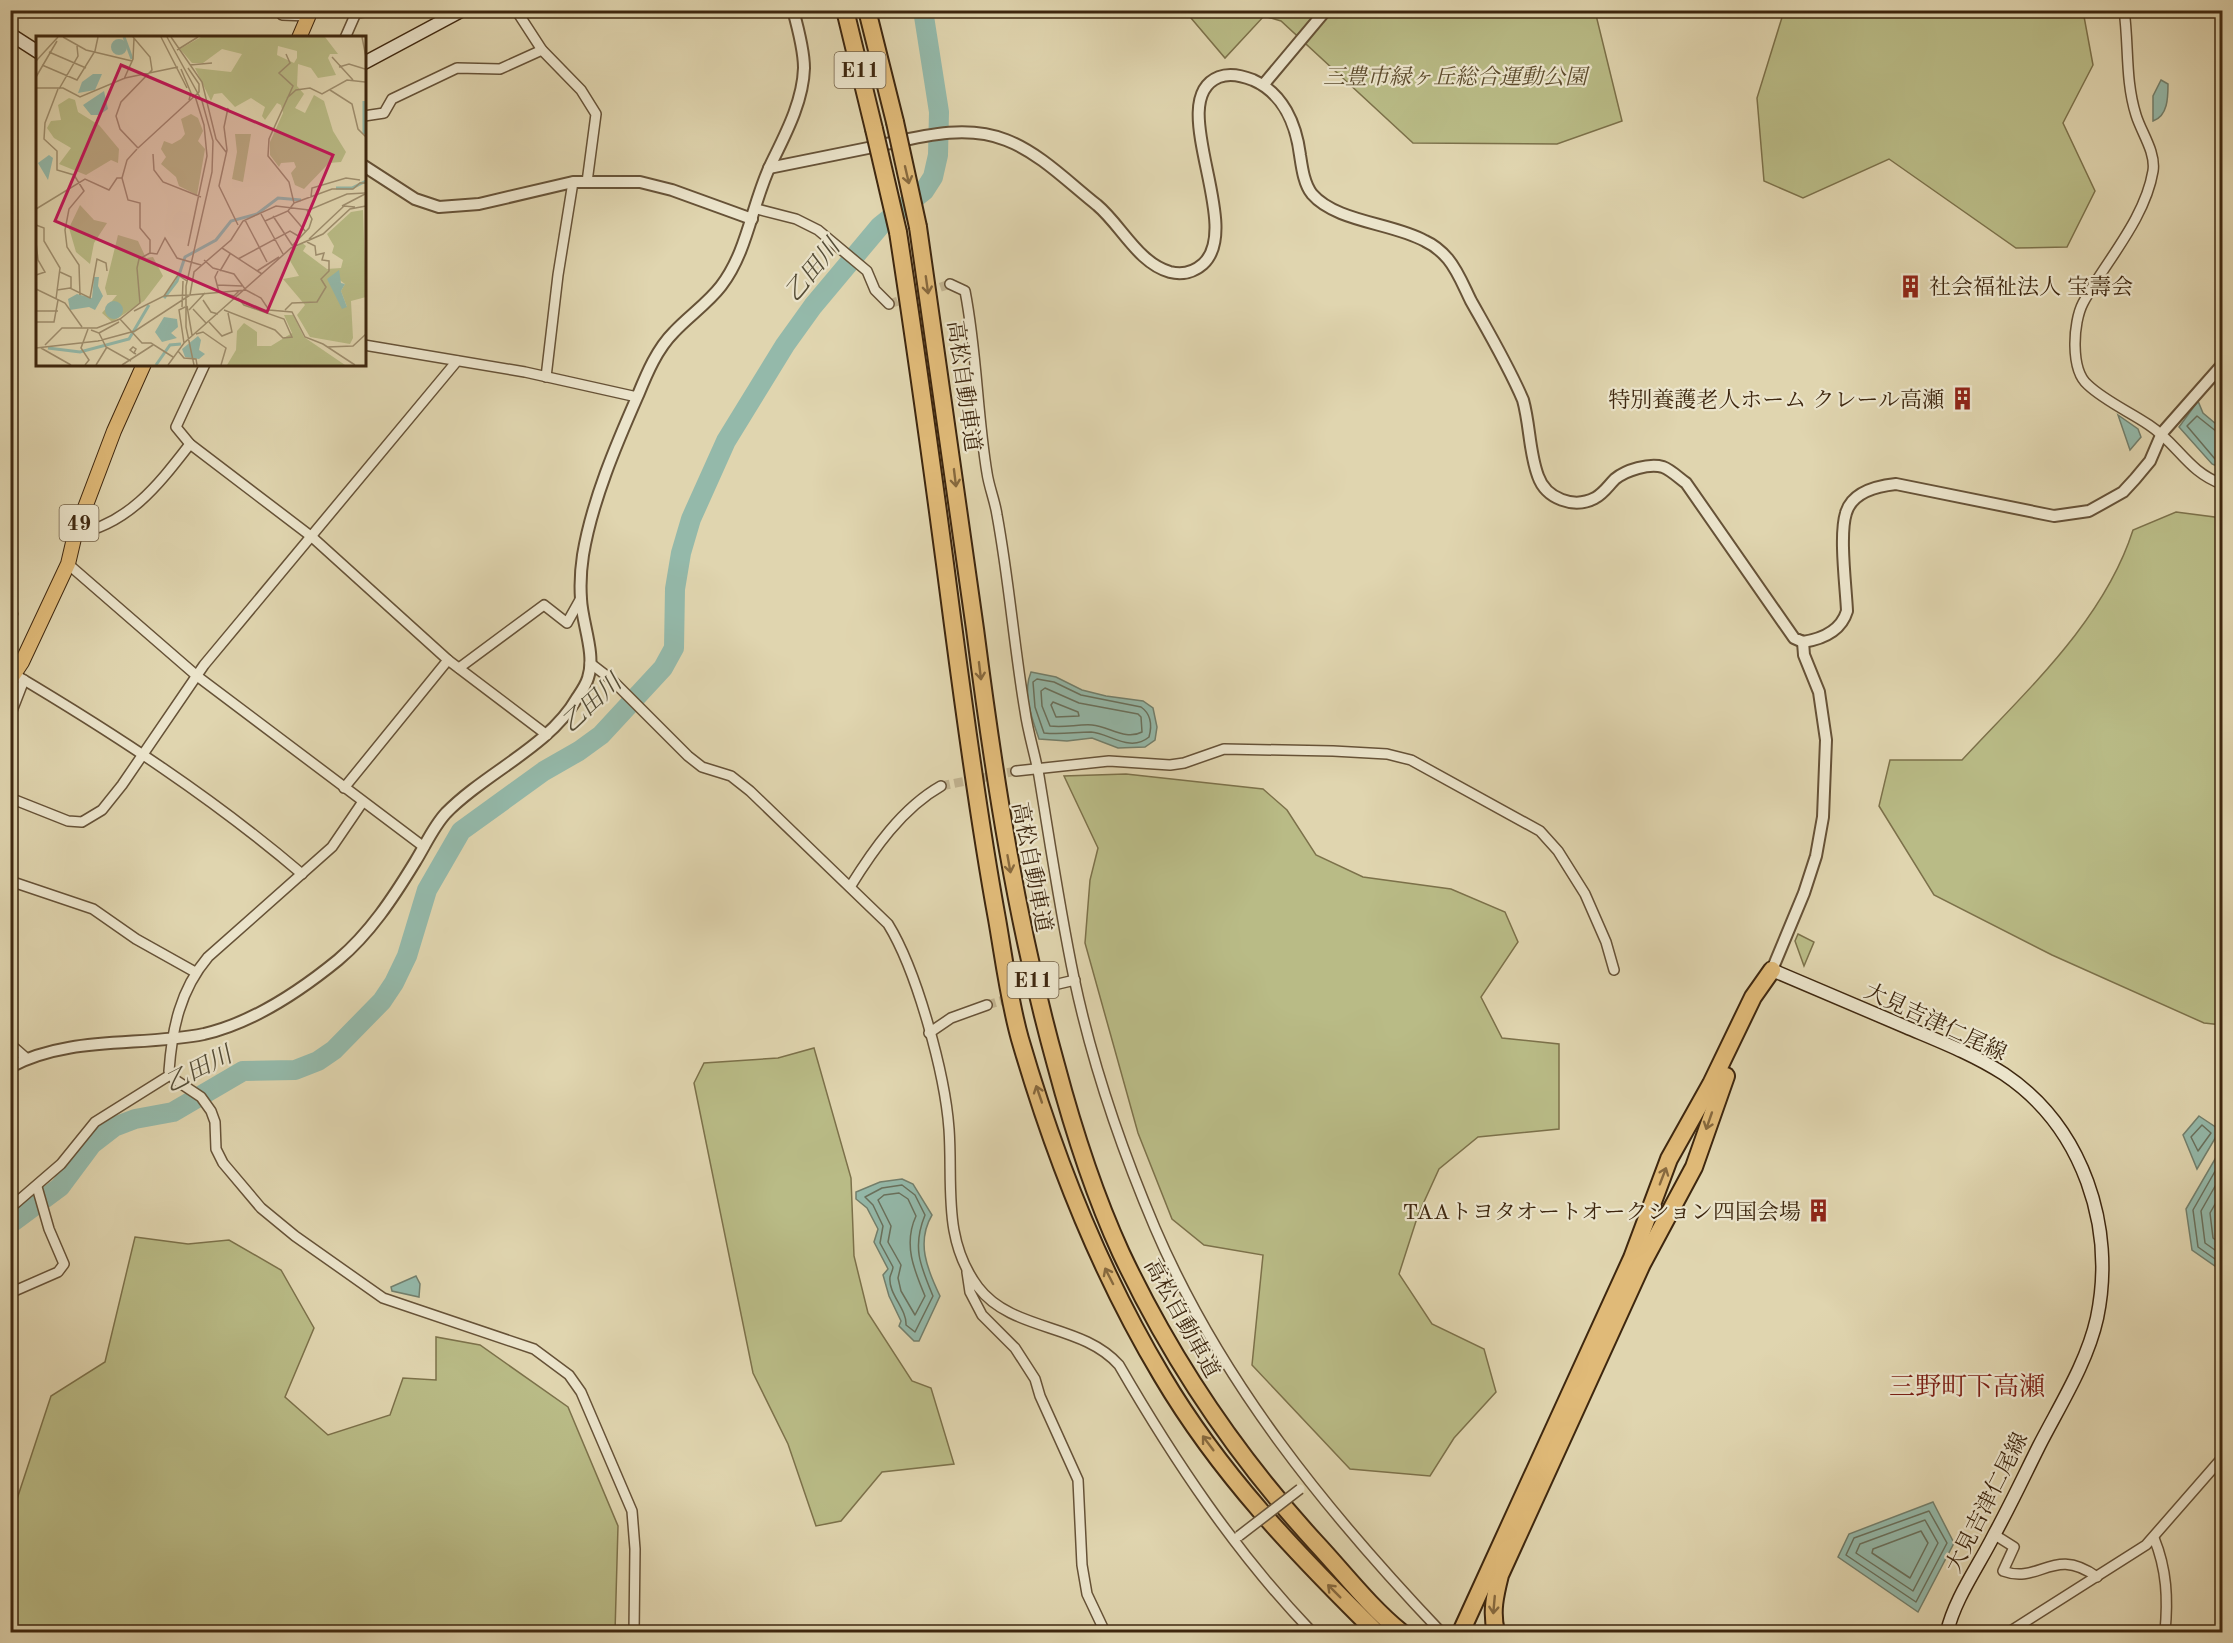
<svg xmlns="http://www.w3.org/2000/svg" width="2233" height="1643" font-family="'Old Standard TT','Noto Serif JP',serif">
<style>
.green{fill:#b9bb86;stroke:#7c714a;stroke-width:1.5}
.water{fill:#94b9aa;stroke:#727f6c;stroke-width:1.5}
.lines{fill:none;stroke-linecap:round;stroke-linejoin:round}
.shore{stroke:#69705c;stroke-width:1.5}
.river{stroke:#94b9aa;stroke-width:20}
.minor-tunnel{stroke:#c0b28f;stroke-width:9;stroke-dasharray:9 4.5;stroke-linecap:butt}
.minor-casing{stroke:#665237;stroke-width:12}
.tertiary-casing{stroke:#665237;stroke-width:14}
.secondary-casing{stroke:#3e270f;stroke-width:15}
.primary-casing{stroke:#3e270f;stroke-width:16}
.motorway-casing{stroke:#3e270f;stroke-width:20}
.minor{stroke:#ebe4cb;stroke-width:9}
.tertiary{stroke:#ebe4cb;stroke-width:10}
.secondary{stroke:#ebe4cb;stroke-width:12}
.primary{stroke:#e0ba78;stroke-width:14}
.motorway{stroke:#e0ba78;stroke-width:16}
.minor-bridge-casing{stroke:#665237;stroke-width:12;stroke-linecap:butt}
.motorway-bridge-casing{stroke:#3e270f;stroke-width:20;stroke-linecap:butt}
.minor-bridge{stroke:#ebe4cb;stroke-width:9}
.motorway-bridge{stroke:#e0ba78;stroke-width:16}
.oneway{stroke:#87693e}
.labels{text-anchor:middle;stroke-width:4.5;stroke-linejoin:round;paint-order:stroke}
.shield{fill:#ebe4cb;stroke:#726047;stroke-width:1.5}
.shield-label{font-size:21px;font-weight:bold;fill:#3e270f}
.park-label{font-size:22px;font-style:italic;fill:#5d4c2d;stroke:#ebe4cb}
.poi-label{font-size:22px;fill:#3e270f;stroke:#ebe4cb;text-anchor:end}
.street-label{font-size:22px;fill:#3e270f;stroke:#ebe4cb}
.water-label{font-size:24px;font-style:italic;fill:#544c36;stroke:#ebe4cb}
.quarter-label{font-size:26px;fill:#7a1f14;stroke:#ebe4cb}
.inset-river{fill:none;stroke:#94b9aa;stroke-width:3}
.inset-road{fill:none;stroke:#9f8f6f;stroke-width:1.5}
.view{fill:#c2185b;fill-opacity:0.15;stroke:#c2185b;stroke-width:3}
.inset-edge{fill:none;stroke:#3e270f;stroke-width:3}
</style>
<rect width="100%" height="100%" fill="#e0d5af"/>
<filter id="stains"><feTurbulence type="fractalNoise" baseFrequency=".00333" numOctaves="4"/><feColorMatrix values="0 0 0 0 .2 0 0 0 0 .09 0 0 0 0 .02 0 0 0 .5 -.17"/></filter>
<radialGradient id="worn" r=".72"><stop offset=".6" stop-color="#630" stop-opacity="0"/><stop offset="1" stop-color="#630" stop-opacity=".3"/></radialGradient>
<g class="green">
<polygon points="1185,11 1595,11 1622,121 1557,144 1413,143 1281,21 1264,16 1225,58"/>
<polygon points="1784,11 2083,11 2093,65 2063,123 2095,191 2067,247 2016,248 1889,159 1803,198 1764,181 1757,98"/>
<path d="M2176,512L2222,518V1025L2204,1023L2052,955L1934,895L1879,806L1890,760H1962C2026,691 2104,621 2133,530Z"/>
<polygon points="10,588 18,614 11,632 10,632"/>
<polygon points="1126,774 1263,789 1287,810 1316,855 1363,877 1451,889 1505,912 1518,942 1481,997 1502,1038 1559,1044 1559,1129 1478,1137 1439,1169 1418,1215 1399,1274 1432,1324 1484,1349 1496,1392 1454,1438 1430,1476 1350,1469 1252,1365 1263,1255 1204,1245 1172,1219 1138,1133 1085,943 1090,880 1098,848 1064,776"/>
<polygon points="1798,934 1814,942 1804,966 1795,941"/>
<polygon points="814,1048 851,1178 854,1256 868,1313 912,1381 931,1388 954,1464 882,1472 841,1521 816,1526 788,1444 753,1373 694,1083 704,1063 778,1058"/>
<polygon points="135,1237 188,1244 229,1240 281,1270 314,1328 285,1397 328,1435 390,1415 403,1378 436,1380 436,1337 480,1345 568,1407 618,1526 615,1632 11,1632 10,1548 17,1499 51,1396 105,1362"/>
</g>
<g class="water">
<path d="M2161,80L2168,84C2168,97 2168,116 2153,121V96Z"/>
<polygon points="2198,401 2203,413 2222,429 2221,468 2212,464 2179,427"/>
<polygon points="2118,415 2138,429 2141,437 2130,450"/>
<path d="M1031,672L1056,677L1082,690L1106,696L1143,701L1153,708L1157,727L1155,740L1145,747L1118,748L1092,738L1067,741L1039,739C1032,718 1022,694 1031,672Z"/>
<polygon points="2199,1116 2220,1130 2197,1169 2183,1135"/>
<polygon points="2222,1147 2222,1271 2192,1250 2186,1209"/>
<path d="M902,1179L913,1184L932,1215C916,1242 927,1269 940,1296L919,1341H914L899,1326L901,1321L889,1296L883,1275L888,1269L874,1242L878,1229L867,1208L856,1199V1192L880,1182Z"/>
<polygon points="416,1276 420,1284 419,1297 392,1291 391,1287"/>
<polygon points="1933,1502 1954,1543 1918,1612 1838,1557 1849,1534"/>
</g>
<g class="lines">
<g class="shore">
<polyline points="2222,433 2217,432 2197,416 2187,426 2215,459 2222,462"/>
<path d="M1037,679L1054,682L1081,695L1141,707C1151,714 1152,726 1149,737C1130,753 1109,733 1091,732C1075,732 1061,735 1044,733L1035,707L1033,682Z"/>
<path d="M1045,688L1079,703L1138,714L1141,717L1142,732C1125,741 1109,726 1092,725C1078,724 1065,728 1050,726L1042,706L1041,691Z"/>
<polygon points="1053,702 1078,712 1079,716 1056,717 1051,705"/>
<polygon points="2202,1125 2211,1133 2198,1151 2191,1137"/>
<polyline points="2222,1159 2193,1210 2198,1247 2222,1264"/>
<polyline points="2222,1174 2201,1211 2205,1243 2222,1255"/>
<path d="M902,1185L915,1195L925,1215C912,1247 920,1265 933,1296L915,1332L906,1325C907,1309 888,1294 890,1277C891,1273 893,1270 893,1267L880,1243L883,1226L873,1205L865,1197L882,1188Z"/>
<polyline points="2222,1192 2210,1213 2213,1238 2222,1245"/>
<path d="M899,1193L908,1199L916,1216C903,1244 914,1270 925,1296L915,1315L901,1291L898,1278L901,1265L888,1242L891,1226L878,1200L884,1195Z"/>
<polygon points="1929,1511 1947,1543 1916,1602 1846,1555 1854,1538"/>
<polygon points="1925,1520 1938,1543 1913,1591 1856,1553 1860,1544"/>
<polygon points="1921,1531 1928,1543 1910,1578 1872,1553 1873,1549"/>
</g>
<polyline class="river" points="10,1224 60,1187 92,1144 114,1127 135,1119 173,1112 243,1071 295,1070 318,1061 334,1050 382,1001 394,983 407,956 427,890 461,831 544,771 579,751 601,735 663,668 674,648 675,589 681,553 691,519 726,441 785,345 813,306 880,226 924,191 933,177 938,155 939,112 923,10"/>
<g class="minor-tunnel">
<polyline points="889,304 950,284"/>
<polyline points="941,786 1016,771"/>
<polyline points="987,1005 1058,984"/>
</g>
<defs>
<g id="minor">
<polyline points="279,10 282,15 308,16"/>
<polyline points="516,10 542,50 581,90 596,114 587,182"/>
<path d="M2124,10C2129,45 2125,80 2136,115C2141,132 2156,152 2153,171C2145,219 2106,261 2083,303C2073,322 2070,370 2088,385C2105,401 2130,412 2149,425C2178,444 2188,472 2222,484"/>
<polyline points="345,38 356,13 381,10"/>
<polyline points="364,116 384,113 392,99 457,68 500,69 542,50"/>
<polyline points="757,209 796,219 818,230 867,271 875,290 889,304"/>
<path d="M950,284L965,291C977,352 977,413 987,473C989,487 995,501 997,515C1009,580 1014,646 1025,711C1028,733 1035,754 1039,776C1050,843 1060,911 1074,978C1092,1063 1121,1148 1155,1228C1221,1382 1327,1512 1441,1632"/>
<polyline points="364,345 525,372 637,397"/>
<polyline points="205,364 176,427 190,444 312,537 448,660 547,735"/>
<polyline points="546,377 558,275 573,182"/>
<path d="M75,534C128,525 159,484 190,444"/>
<polyline points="68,564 197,676 424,847"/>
<path d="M590,663L612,680L688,756L702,767L731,776L750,791L888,924C917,971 945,1074 949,1129C953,1185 942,1239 978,1287C1012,1332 1082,1323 1119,1365C1174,1460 1236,1553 1312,1632"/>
<polyline points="459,668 544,605 567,623 581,598"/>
<path d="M14,674C115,734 213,798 302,874"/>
<polyline points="10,716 24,680"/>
<polyline points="1016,771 1109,761 1170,765 1184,763 1224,749 1333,751 1387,754 1411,760 1540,831 1558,851 1585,894 1606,942 1614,970"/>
<polyline points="344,788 448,660"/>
<polyline points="10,798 68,821 82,822 102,810 122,785 204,665 457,361"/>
<path d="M362,803L332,847L208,957C180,990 172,1029 169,1071L174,1079L201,1097L211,1111L215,1122L216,1149L223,1163L261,1208L295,1236L383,1298L534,1349L569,1375L581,1392L632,1511L635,1549L634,1632"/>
<polyline points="10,881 93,909 136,939 195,972"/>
<path d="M850,887C873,850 902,808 941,786"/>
<polyline points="1058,984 1075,980"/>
<polyline points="929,1033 951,1018 987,1005"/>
<polyline points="10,1044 26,1058"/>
<polyline points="10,1208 61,1164 95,1122 170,1075"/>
<polyline points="967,1272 970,1292 982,1315 1015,1348 1035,1379 1040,1396 1078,1480 1082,1565 1087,1594 1105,1632"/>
<polyline points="10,1293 58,1272 64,1264 49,1229 37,1187"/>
<path d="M1995,1535L2014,1547L2003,1571C2040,1585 2053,1545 2097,1577"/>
<path d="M2154,1538C2167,1570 2168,1599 2165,1632"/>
<polyline points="2009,1632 2146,1545 2222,1458"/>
</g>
<g id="tertiary">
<polyline points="1264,84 1326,10"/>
<polyline points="364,166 415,199 439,207 479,204 573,182 640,182 672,190 752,219"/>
<path d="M769,168C804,161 839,154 873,147C916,138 963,123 1006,140C1040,153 1069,183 1097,205C1121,225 1138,263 1170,272C1182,275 1194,272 1203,264C1245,226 1163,99 1219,77C1229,73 1243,76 1253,80C1283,93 1296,124 1300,155C1302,168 1304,184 1312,194C1336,222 1393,223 1425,241C1434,245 1442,252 1448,259C1458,271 1464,287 1471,301C1489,333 1508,365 1523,400C1530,425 1529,452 1538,476C1546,499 1574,509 1595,498C1604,493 1608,486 1615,479C1626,470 1649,463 1663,467C1671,470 1679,478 1686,483L1794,638L1803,642C1822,639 1841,631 1847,611C1846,587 1839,535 1846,513C1852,492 1877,486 1896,484L2054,516L2089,511L2123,492L2135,479L2150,461L2162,433L2222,365"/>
<polyline points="1772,970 1804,893 1816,856 1823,817 1826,740 1819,692 1804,655 1803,642"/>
<path d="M10,1067C70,1035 140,1047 204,1034C252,1023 300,991 338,960C370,933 393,898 415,862C425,846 433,827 446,813C486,772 549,747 577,698C581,692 586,685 588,678C596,654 582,623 581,599C580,585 581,568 583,555C592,501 616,445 638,395C647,373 657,349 674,332C689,316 708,303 721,286C748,251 752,203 771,164C785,135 803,102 804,68C804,50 798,28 793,10"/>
</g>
<g id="secondary">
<polyline points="10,34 38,52"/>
<polyline points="364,63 463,10"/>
<path d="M1772,970C1816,989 1861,1008 1906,1027C1939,1041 1973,1054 2004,1074C2083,1127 2116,1227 2097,1318C2087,1363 2060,1405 2039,1446C2024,1476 2010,1506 1994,1535C1978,1567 1955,1598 1947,1632"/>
</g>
<g id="primary">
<polyline points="299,38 311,10"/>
<polyline points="10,680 22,662 68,564 75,534 114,431 144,364"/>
</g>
<g id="motorway">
<polyline points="845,10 874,129"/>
<polyline points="867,10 895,122"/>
<path d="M918,227C938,361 957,495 975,629C994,776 1016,921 1056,1065C1073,1129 1093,1192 1121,1253C1171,1359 1237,1457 1317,1544C1344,1573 1370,1607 1401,1632"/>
<path d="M898,232C918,363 936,494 953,625C966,724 979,821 997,919C1004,959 1009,1000 1020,1039C1054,1156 1099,1271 1162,1376C1220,1474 1295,1552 1376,1632"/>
<polyline points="1461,1632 1632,1258 1669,1159 1711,1084 1753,997 1772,970"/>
<path d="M1496,1632C1491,1612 1495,1595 1500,1575L1642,1264L1694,1167L1726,1076"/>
</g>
</defs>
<use href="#minor" class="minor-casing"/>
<use href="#tertiary" class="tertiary-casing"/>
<use href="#secondary" class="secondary-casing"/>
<use href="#primary" class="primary-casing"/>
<use href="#motorway" class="motorway-casing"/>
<use href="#minor" class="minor"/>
<use href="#tertiary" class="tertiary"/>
<use href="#secondary" class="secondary"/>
<use href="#primary" class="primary"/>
<use href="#motorway" class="motorway"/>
<defs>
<polyline id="minor-bridge" points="1239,1536 1300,1489"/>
<g id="motorway-bridge">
<polyline points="895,122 918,227"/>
<polyline points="874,129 898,232"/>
</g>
</defs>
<use href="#minor-bridge" class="minor-bridge-casing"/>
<use href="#motorway-bridge" class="motorway-bridge-casing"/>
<use href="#minor-bridge" class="minor-bridge"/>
<use href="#motorway-bridge" class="motorway-bridge"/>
</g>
<defs><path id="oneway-shaft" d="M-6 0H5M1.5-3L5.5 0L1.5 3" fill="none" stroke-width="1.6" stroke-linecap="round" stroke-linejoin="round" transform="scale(1.5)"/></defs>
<g class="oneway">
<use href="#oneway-shaft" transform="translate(907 175) rotate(77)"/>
<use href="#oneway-shaft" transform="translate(927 285) rotate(82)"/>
<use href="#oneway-shaft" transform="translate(955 478) rotate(83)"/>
<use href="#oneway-shaft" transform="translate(980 671) rotate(83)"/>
<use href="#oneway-shaft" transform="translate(1009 864) rotate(80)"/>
<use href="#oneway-shaft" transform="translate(1039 1094) rotate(-109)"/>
<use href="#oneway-shaft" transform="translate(1709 1121) rotate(109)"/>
<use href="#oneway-shaft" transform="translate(1663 1176) rotate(-69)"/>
<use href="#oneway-shaft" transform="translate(1109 1276) rotate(-117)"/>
<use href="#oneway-shaft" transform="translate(1208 1443) rotate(-127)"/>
<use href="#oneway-shaft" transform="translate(1334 1591) rotate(-135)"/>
<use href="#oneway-shaft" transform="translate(1494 1605) rotate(95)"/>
</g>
<defs>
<symbol id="building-bare" viewBox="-9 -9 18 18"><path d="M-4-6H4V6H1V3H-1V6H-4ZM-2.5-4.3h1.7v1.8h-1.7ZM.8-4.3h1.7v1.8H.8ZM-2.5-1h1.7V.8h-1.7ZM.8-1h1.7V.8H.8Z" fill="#8f2418" stroke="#ebe4cb" stroke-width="2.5" paint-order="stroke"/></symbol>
</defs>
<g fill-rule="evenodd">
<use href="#building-bare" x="1894" y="270" width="33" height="33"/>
<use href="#building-bare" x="1946" y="382" width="33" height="33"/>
<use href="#building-bare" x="1802" y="1194" width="33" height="33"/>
</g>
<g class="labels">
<g class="shield">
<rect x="834.5" y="52" width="51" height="36" rx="4.5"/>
<rect x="59.5" y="505" width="39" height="36" rx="4.5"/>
<rect x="1007.5" y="962" width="51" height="36" rx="4.5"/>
</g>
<g class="shield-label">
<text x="860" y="77">E11</text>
<text x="79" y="530">49</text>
<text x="1033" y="987">E11</text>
</g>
<g class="park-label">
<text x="1455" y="84">三豊市緑ヶ丘総合運動公園</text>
</g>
<g class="poi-label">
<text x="1929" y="294" text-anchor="start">社会福祉法人 宝壽会</text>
<text x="1944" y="407">特別養護老人ホーム クレール高瀬</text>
<text x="1801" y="1219">TAAトヨタオートオークション四国会場</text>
</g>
<g class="street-label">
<text transform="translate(965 386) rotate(82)" y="8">高松自動車道</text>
<text transform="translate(1033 867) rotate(79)" y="8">高松自動車道</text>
<text transform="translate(1936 1021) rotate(25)" y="8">大見吉津仁尾線</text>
<text transform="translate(1183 1318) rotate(61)" y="8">高松自動車道</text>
<text transform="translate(1986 1502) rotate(-63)" y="8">大見吉津仁尾線</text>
</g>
<g class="water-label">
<text transform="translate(812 270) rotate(-51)" y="8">乙田川</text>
<text transform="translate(591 703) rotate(-43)" y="8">乙田川</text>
<text transform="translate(198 1069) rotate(-27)" y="8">乙田川</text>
</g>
<g class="quarter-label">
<text x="1967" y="1395">三野町下高瀬</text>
</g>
</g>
<g transform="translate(36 36)">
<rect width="330" height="330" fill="#e0d5af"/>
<path d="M165,1H289L302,18H294L292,22L300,39L282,42L275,32L262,28L261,50L268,58L259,72L269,77L278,59L288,65L297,95L310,116L305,126L293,127L268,153L259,149L255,137L260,131L258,126L245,127L243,131L234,119V106L247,77L245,69L241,67L229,84L226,80L229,71L215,62L199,71L186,57L178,58L175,65L159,32L195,36L206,18L186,13L167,27H156L144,13ZM242,10L261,15V22L258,27L241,19ZM33,62L39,64L42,76L63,89L83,113L82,127L75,124L50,139L23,128L35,112L18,102L11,92L15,85L25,84L22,69ZM155,78L162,82L167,95L162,105L169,113L161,159L143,150L140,141L125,128L130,121L125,113L128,105L136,108L145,103L149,98L145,83ZM199,98H215L207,146L196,143L201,116ZM44,169L58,184L71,187L58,207L54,228L40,216L33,192ZM327,174L330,261L315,265L317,302L314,308L274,301L261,279L269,269L247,243L263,240L253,223L254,216L266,207L270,210L267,215L291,233L305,232L307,224L296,217L298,210L291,198L315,176ZM297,239L309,248L305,255L311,271L300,260ZM82,199L102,205L110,222L117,221L127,240L108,265L76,286L66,277L81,259H71L69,252ZM248,279H257L268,301L309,329H191L200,314L201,295L208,287L221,296V310H235L256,297Z" fill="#b9bb86" fill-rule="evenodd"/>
<path d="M75 11a8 8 0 1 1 16 0a8 8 0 1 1-16 0ZM57,38H66L59,54L42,57L46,46ZM68,55L72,73L63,79H55L47,69ZM13,119L17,122L12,144L2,127ZM303,234L305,247L309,248L305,255L311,271L306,273L291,243ZM58,241H63L62,250L67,260L59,274L53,271L34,274L32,263L41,258L56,262ZM69 274a9 9 0 1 1 18 0a9 9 0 1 1-18 0ZM128,281L141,283L142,291L135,297L141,302L126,306L119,296ZM162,300L165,304L163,314L169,318L163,323L149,321L146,313Z" fill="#94b9aa"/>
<path class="inset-river" d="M88,1L96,23M328,65V98M300,152H316L330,145M128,262L141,245L149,221L180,204L195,185L221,178L242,162L265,164M12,312L44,316L93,303L113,269M120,329L134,309L145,308"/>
<path class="inset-road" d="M27,1L50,14L96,25M97,1L114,21L116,34L85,66L80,80L84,93L102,112M125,1L151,52M131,1L166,65L177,105L176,136L150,250V291L158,329M135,1L166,46L180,103L190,116M326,1L330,21M141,14L162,1M13,16L50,32M296,21L317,44M0,25L22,1M6,29L41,44L59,15L62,1M154,29L176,27M330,30V51M303,31L313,28L329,33M145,33L155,57L153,64M0,41L21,5M88,43L97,23L98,2M0,52H27L44,61L89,42L142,31M22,53L9,87L8,103L21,115V134L38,139L48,155L33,173L29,194L31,211L43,229L44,259M23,53L42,20L41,10M294,54L316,68L322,93L330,101M251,62L260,54L274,52L286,58L311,44L329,46M192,72L188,91L191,114L183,150L202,189M102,112L163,56V48L152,32M117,118L118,134L127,146L165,161M86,142L91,124L101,113M275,161L276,152L310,142L324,144M258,167L296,153H317L324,147H330M306,170L329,158M0,173L49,143L73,154L81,142H86L92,164L104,167V192L114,204V217L121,218L129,202L141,222L165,229M252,175L270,196M225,178L247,218M237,180L256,209M209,184L231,226M229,185L252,175L258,167L253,146L232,120L233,103L257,50L243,37L254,27L250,18M0,189L8,192V205L24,232L20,263M273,203L308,170L319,171M0,206L2,224L9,236L0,239M152,210L171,120L168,89L159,60M256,210L273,192L276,183L271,174M186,212L226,238M202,223L254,195L264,201M168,224L177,232L198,238L209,253M182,235L179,241L183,256M184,235L194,218M221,235L243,221M24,236L35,241V253M181,249L206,250M0,253L29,267L46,291M21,254L34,252L54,262L61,223L70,227L71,235M186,257L198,260L203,255M128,260L154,259L158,236L195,204L207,185L240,170L273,174L311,158L329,157M167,264L175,276L182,278M151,270L156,299M146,271L147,245M157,273L170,287M153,274L169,257M188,274L239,294L247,302L256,301L248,283L208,269L202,262M249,274L256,267L281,266L290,251L285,243L293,235V225L286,224L288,217L280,219L279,210L271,206M0,275H22M98,275L128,260L142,239L151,245M84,283L106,307H115L137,321M0,286H18L22,264M173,286L186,300L196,296L192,277M55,294L63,297L70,311L95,325M63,297L83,286M160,298L167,296L190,312L185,329M148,307L143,274L149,271M9,309L26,292H61L84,283L104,267L101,232L103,223L114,217M291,311L317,310L330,298M0,312L62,305L99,295L154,259L210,254L225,262L233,274L256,276L269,301L287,308L319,329M5,312L35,329M142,315L148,322L160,323L161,329M98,317L100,313L97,311L94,314L98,317L100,318M49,329L53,324L45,312L52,293M60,329L71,311M86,329L117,309M132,329L148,307L255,212L287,198L314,173L330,170"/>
<path class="view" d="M85,29L297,119L231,276L19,185Z"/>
<rect width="330" height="330" class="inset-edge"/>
</g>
<rect width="2233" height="1643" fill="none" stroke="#e0d5af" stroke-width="36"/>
<rect x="12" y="12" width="2209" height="1619" fill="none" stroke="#3e270f" stroke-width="3"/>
<rect x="18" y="18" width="2197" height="1607" fill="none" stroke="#3e270f" stroke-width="1.5"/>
<rect width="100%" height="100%" filter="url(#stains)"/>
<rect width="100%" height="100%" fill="url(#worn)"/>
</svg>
